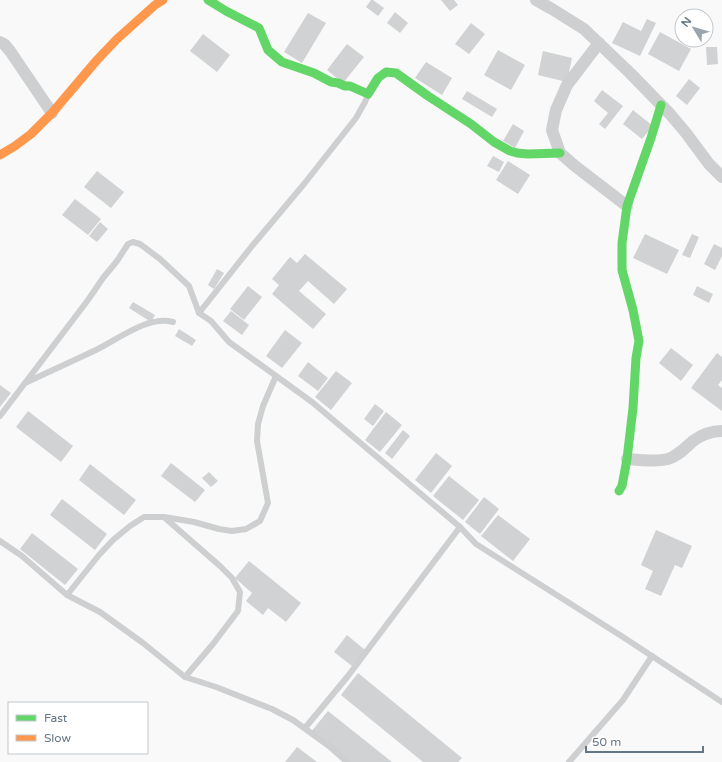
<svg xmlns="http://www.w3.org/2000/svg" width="722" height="762" font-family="'Varela Round',sans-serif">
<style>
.building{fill:#d0d2d3}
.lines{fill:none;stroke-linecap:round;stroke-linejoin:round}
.lane{stroke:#cecfd0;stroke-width:6}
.street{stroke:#cecfd0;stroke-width:12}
.fast{stroke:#63d668;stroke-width:9}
.slow{stroke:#ff974d;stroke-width:9}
</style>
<rect width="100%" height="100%" fill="#f9f9f9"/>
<g class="building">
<polygon points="371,0 373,0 384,8 378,16 366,7"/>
<polygon points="441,0 454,0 458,5 450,11"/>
<polygon points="395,12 408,23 400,33 387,23"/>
<polygon points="308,13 326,23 302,63 284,52"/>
<polygon points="647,19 656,23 640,56 612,43 623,22 641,31"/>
<polygon points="471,23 485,34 469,54 455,44"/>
<polygon points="660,32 691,49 679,71 648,54"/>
<polygon points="203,34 230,55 217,72 190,51"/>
<polygon points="347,44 364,57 343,83 327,70"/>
<polygon points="706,47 717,47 718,64 707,65"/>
<polygon points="498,50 525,65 511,90 484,75"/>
<polygon points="543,51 572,58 567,82 538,75"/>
<polygon points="426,62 452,78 442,95 415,78"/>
<polygon points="689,79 700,88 687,105 676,96"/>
<polygon points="602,90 623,106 605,129 599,124 608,113 594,101"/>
<polygon points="467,91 497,109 492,117 462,99"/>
<polygon points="633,110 653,126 642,139 623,124"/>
<polygon points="513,124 524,131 515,148 503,141"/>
<polygon points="493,156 504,162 499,172 487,166"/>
<polygon points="508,161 530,175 518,194 496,180"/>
<polygon points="97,171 124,192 111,208 84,187"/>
<polygon points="75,199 101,219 88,235 62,215"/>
<polygon points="100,222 108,229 97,242 89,236"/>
<polygon points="645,234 679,250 667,274 633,258"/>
<polygon points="692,234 699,237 690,258 682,255"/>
<polygon points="714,244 722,248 722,256 715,270 704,264"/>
<polygon points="305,254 347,289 334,304 308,281 299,291 326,314 313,329 272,294 279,285 272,279 290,257 297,263"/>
<polygon points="217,269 224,273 214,289 208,285"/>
<polygon points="248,286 262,297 244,320 230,309"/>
<polygon points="697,286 713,294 709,303 693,295"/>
<polygon points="133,302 155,315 151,322 129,308"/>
<polygon points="231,311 249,325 242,335 223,321"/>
<polygon points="179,329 196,340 192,346 175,336"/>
<polygon points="285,330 302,343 282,368 266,356"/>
<polygon points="671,348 693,365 681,381 659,363"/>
<polygon points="717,353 722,357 722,380 718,385 722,388 722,411 691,388"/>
<polygon points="308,362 328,378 318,391 298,376"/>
<polygon points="336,371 352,383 331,410 315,397"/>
<polygon points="0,385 11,393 0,407"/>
<polygon points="375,404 384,411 373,426 364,419"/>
<polygon points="28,411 73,446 61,462 16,427"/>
<polygon points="386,412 402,425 380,452 365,440"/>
<polygon points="403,430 410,436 392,459 385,453"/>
<polygon points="436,453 452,466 431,493 415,480"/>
<polygon points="171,463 205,490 195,502 161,476"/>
<polygon points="90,464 136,500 124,515 79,480"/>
<polygon points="209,472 218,481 211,487 202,478"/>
<polygon points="449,476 479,500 463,520 433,496"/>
<polygon points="484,497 499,509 480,534 465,522"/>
<polygon points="62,499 107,534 95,550 50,515"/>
<polygon points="498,515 530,539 513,561 481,536"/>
<polygon points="656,530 692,546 682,568 675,565 661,596 645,589 653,571 641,565"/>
<polygon points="32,533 78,569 65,585 20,549"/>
<polygon points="249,561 301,603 286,622 268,608 263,615 246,601 252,593 235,578"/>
<polygon points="347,635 365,650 352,666 334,652"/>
<polygon points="358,673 462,758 458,762 423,762 341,695"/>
<polygon points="328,711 392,762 349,762 311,732"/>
<polygon points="297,747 317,762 285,762"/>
</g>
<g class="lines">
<g class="lane">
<polyline points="199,313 252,246 304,184 356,118 365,102 368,95"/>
<path d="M25,383C49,372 72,361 96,350C117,340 148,315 173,322"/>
<polyline points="0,416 88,300 103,278 117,261 128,244 133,242 140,244 160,259 189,286 199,313 211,321 229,342 312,402 460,527 476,544 623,637 722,702"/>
<polyline points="165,518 220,566 232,578 240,592 238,611 213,644 185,677"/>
<polyline points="0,541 22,556 67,595 100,612 143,643 185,677 216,687 272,709 293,720 329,746 347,762"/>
<polyline points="67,595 99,555 113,540 130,526 144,517 164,517 194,522 219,529 232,531 246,529 260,521 268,503 257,441 258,424 263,406 276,376"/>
<polyline points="305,728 348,676 460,527"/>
<polyline points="569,762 623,700 652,656"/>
</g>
<g class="street">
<polyline points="536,0 552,9 584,29 630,73 670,114 686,133 709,164 722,177"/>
<polyline points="0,42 4,44 10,51 52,113"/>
<polyline points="599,43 567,85 556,110 552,130 560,153 575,166 627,206"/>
<path d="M627,459C640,460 655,462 668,459C678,456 685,448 693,441C701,435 712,431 722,431"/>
</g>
<g class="fast">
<polyline points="208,0 226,11 259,28 268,50 282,62 314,73 331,82 338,83 345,86 350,86 368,94 378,78 386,72 396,73 428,96 471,124 494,142 510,151 517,153 528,154 560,153"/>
<polyline points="619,491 622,486 627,459 633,408 636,358 639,341 633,310 622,270 622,243 627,206 651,138 661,105"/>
</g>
<polyline class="slow" points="0,155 15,146 31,134 52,113 97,60 117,39 155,5 163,0"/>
</g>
<rect x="8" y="702" width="140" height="52" fill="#ffffff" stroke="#c1c8cd"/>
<rect x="16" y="715" width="20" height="6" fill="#63d668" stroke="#c1c8cd"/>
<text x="44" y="722" font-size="12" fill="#657683">Fast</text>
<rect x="16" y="735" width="20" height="6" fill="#ff974d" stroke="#c1c8cd"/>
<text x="44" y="742" font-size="12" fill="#657683">Slow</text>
<g transform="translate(694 28) rotate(308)"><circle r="19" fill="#ffffff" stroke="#c1c8cd"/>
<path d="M0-3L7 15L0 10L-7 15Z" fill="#99a4ac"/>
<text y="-6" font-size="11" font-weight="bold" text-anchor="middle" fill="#657683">N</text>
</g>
<path d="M586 746v6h117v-6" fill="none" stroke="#657683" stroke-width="2"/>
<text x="592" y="746" font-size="12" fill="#657683" stroke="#ffffff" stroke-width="3" paint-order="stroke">50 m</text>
</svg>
